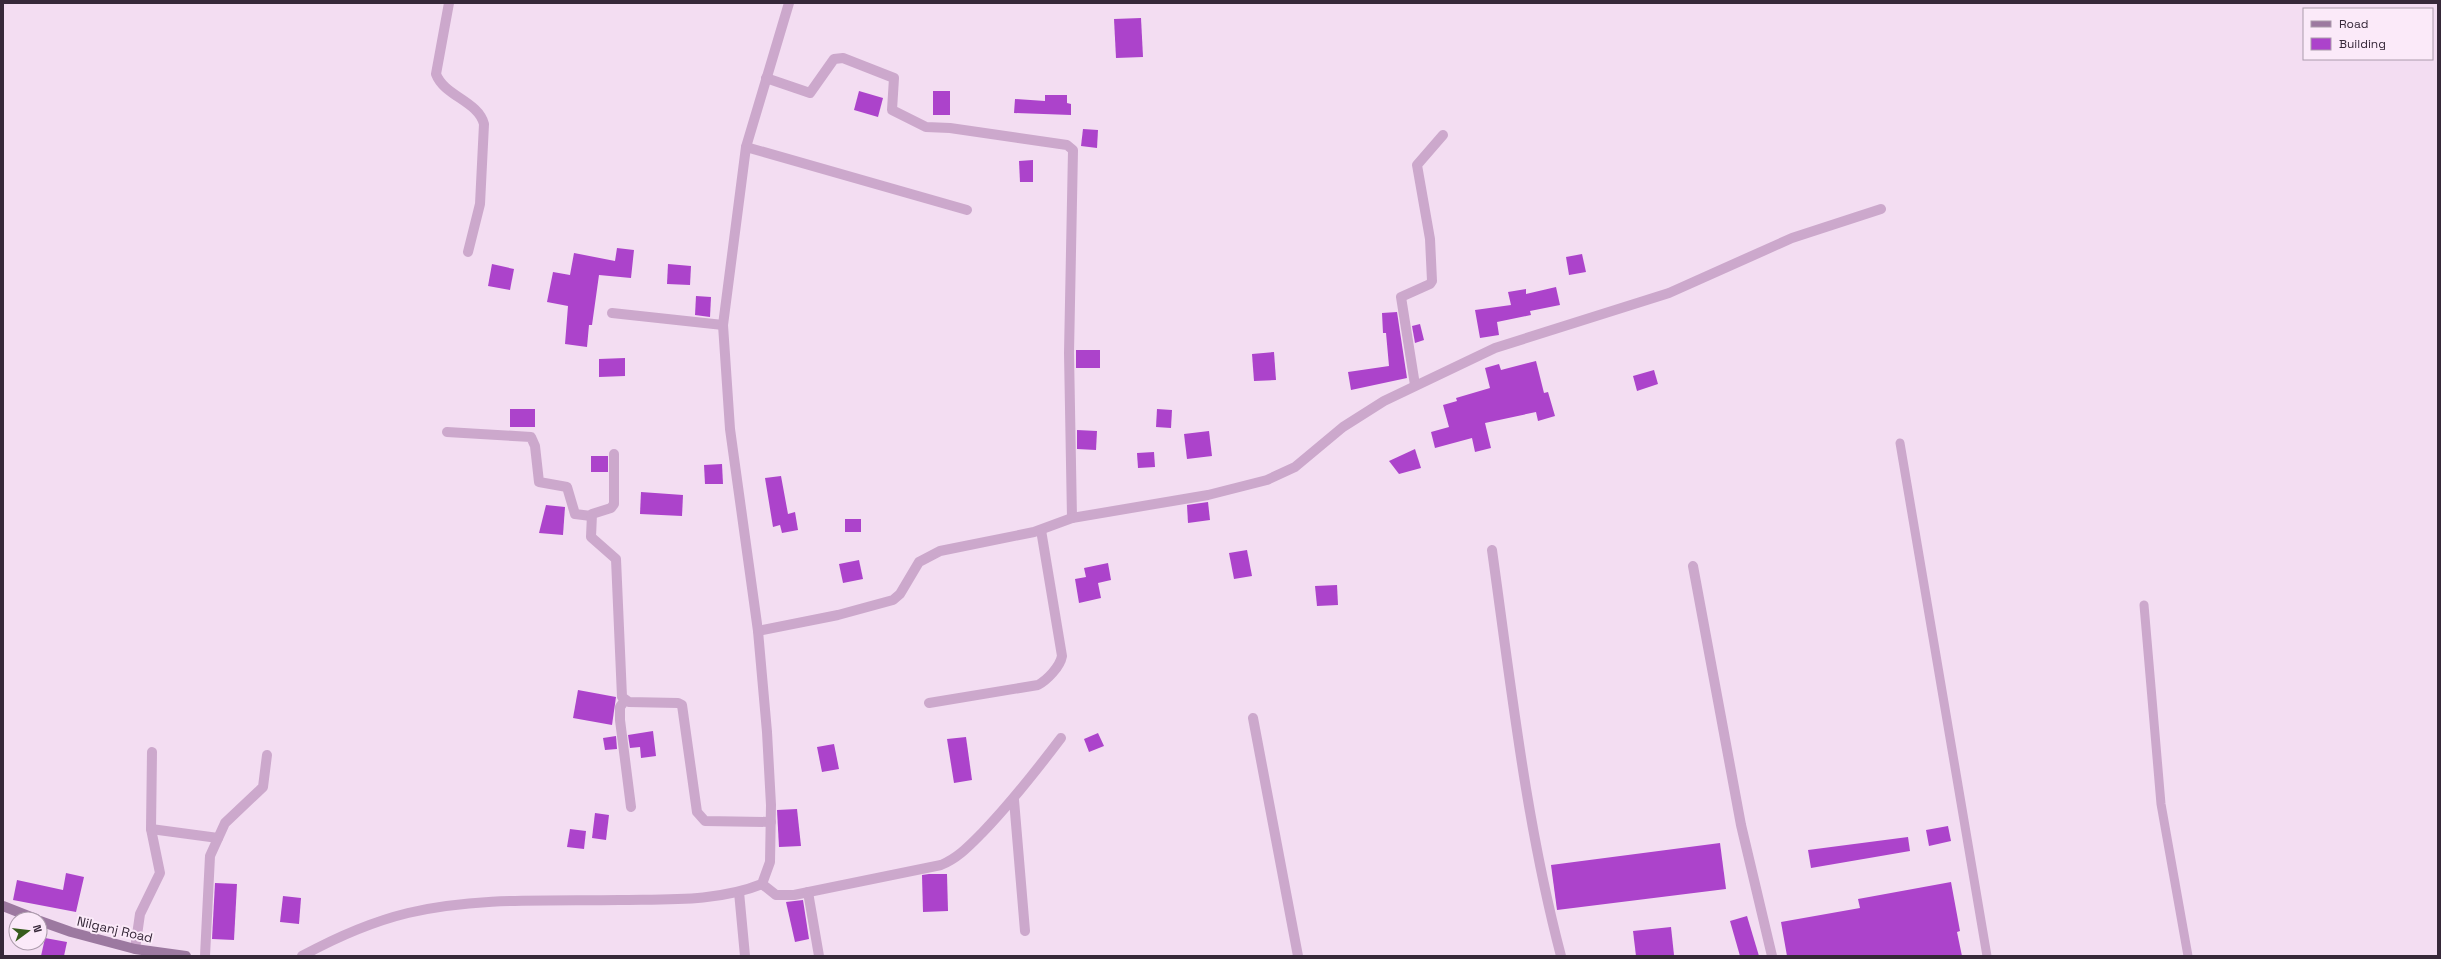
<svg xmlns="http://www.w3.org/2000/svg" width="2441" height="959" font-family="'Space Grotesk',sans-serif">
<style>
.building{fill:#ac43cb}
.lines{fill:none;stroke-linecap:round;stroke-linejoin:round}
.lane{stroke:#cca8cc;stroke-width:9}
.street{stroke:#cca8cc;stroke-width:10}
.secondary{stroke:#9c79a0;stroke-width:10}
.labels{text-anchor:middle;stroke-width:4;stroke-linejoin:round;paint-order:stroke}
.street-label{font-size:13px;fill:#362839;stroke:#fbeaf9}
</style>
<rect width="100%" height="100%" fill="#f3ddf2"/>
<g class="building">
<polygon points="1141,18 1143,57 1116,58 1114,19"/>
<polygon points="859,91 883,98 878,117 854,110"/>
<rect x="933" y="91" width="17" height="24"/>
<polygon points="1045,95 1067,95 1067,103 1071,104 1071,115 1014,113 1015,99 1045,101"/>
<polygon points="1083,129 1098,130 1097,148 1081,146"/>
<polygon points="1033,160 1033,182 1020,182 1019,161"/>
<polygon points="617,248 634,250 631,278 599,275 592,325 589,325 587,347 565,344 568,306 547,302 553,272 570,275 574,253 615,261"/>
<polygon points="1582,254 1586,272 1569,275 1566,257"/>
<polygon points="492,264 514,269 510,290 488,286"/>
<polygon points="668,264 691,266 690,285 667,284"/>
<polygon points="1556,287 1560,305 1530,311 1531,315 1497,322 1499,335 1480,338 1475,310 1511,305 1508,292 1526,289 1526,294"/>
<polygon points="696,296 711,297 710,317 695,315"/>
<polygon points="1397,312 1407,378 1351,390 1348,372 1389,366 1386,333 1383,333 1382,313"/>
<polygon points="1420,324 1424,340 1415,343 1412,326"/>
<rect x="1076" y="350" width="24" height="18"/>
<polygon points="1274,352 1276,380 1254,381 1252,354"/>
<polygon points="625,358 625,376 599,377 599,359"/>
<polygon points="1536,361 1544,393 1548,392 1555,416 1538,421 1536,412 1485,423 1491,448 1475,452 1472,438 1435,448 1431,432 1449,427 1443,405 1457,401 1456,398 1490,388 1485,368 1499,364 1501,370"/>
<polygon points="1654,370 1658,384 1637,391 1633,376"/>
<rect x="510" y="409" width="25" height="18"/>
<polygon points="1157,409 1172,410 1171,428 1156,427"/>
<polygon points="1077,430 1097,431 1096,450 1077,449"/>
<polygon points="1209,431 1212,456 1187,459 1184,434"/>
<polygon points="1415,449 1421,468 1399,474 1389,461"/>
<polygon points="1154,452 1155,467 1138,468 1137,453"/>
<rect x="591" y="456" width="17" height="16"/>
<polygon points="722,464 723,484 705,484 704,465"/>
<polygon points="781,476 788,514 795,512 798,530 782,533 780,525 773,527 765,478"/>
<polygon points="641,492 683,495 682,516 640,514"/>
<polygon points="1208,502 1210,520 1188,523 1187,505"/>
<polygon points="546,505 565,507 563,535 539,533"/>
<rect x="845" y="519" width="16" height="13"/>
<polygon points="1247,550 1252,576 1234,579 1229,553"/>
<polygon points="859,560 863,579 843,583 839,564"/>
<polygon points="1108,563 1111,580 1098,583 1101,598 1079,603 1075,579 1086,577 1084,568"/>
<polygon points="1337,585 1338,605 1317,606 1315,586"/>
<polygon points="578,690 616,697 612,725 573,718"/>
<polygon points="653,731 656,756 641,758 640,747 630,748 628,735"/>
<polygon points="1098,733 1104,746 1089,752 1084,739"/>
<polygon points="616,736 617,749 605,750 603,738"/>
<polygon points="966,737 972,780 954,783 947,739"/>
<polygon points="834,744 839,769 822,772 817,747"/>
<polygon points="797,809 801,846 779,847 777,810"/>
<polygon points="595,813 609,815 606,840 592,838"/>
<polygon points="1948,826 1951,841 1929,846 1926,830"/>
<polygon points="570,829 586,831 584,849 567,847"/>
<polygon points="1908,837 1910,851 1811,868 1808,850"/>
<polygon points="1720,843 1726,889 1557,910 1551,865"/>
<polygon points="66,873 84,877 76,912 13,900 17,880 63,890"/>
<polygon points="929,874 947,874 948,911 923,912 922,875"/>
<polygon points="1951,882 1960,931 1957,932 1962,956 1787,956 1781,922 1860,908 1858,899"/>
<polygon points="215,883 237,884 234,940 212,939"/>
<polygon points="283,896 301,898 299,924 280,922"/>
<polygon points="803,900 809,939 795,942 786,902"/>
<polygon points="1747,916 1759,956 1740,956 1730,921"/>
<polygon points="1671,927 1674,955 1636,956 1633,931"/>
<polygon points="45,938 67,942 64,956 41,956"/>
</g>
<g class="lines">
<g class="lane">
<polyline points="1900,443 1987,956"/>
<polyline points="2144,605 2161,804 2188,956"/>
</g>
<g class="street">
<path d="M449,3L436,74C444,96 478,101 484,124L480,204L468,252"/>
<polyline points="766,78 810,93 834,59 843,58 894,78 892,110 926,127 950,128 1067,145 1073,150 1069,353 1072,518"/>
<polyline points="746,147 967,210"/>
<polyline points="612,313 723,325"/>
<polyline points="1415,385 1401,297 1430,284 1432,281 1430,239 1417,165 1443,135"/>
<polyline points="447,432 531,437 535,446 539,482 567,487 575,514 591,516"/>
<polyline points="614,454 614,504 611,508 592,514 591,537 616,559 622,697 629,702 678,703 682,705 697,812 705,821 771,822"/>
<path d="M1492,550C1511,686 1526,823 1561,956"/>
<polyline points="1693,566 1741,825 1772,956"/>
<polyline points="758,631 838,615 893,600 900,594 919,562 940,551 1034,532 1072,518 1208,495 1267,480 1295,467 1343,427 1384,401 1495,348 1669,293 1792,238 1881,209"/>
<polyline points="625,700 620,707 620,720 631,807"/>
<path d="M929,703L1038,685C1047,680 1060,667 1062,656L1041,530"/>
<polyline points="1253,718 1298,956"/>
<polyline points="1014,800 1025,931"/>
<polyline points="151,829 218,838"/>
<path d="M762,884L776,895H794L941,865C958,858 969,846 982,833C1011,803 1036,771 1061,738"/>
<polyline points="739,892 745,956"/>
<polyline points="808,892 819,956"/>
<polyline points="135,949 140,914 160,873 151,829 152,752"/>
<polyline points="205,956 210,856 225,823 263,787 267,755"/>
<path d="M302,956C335,938 371,922 408,913C477,897 549,901 619,900C665,899 718,902 762,884L770,862L771,805L767,732L758,631L730,429L723,325L746,147L789,3"/>
</g>
<g class="secondary">
<polyline points="3,906 36,919"/>
<polyline points="40,921 71,932 135,949 186,956"/>
</g>
</g>
<g class="labels">
<g class="street-label">
<text transform="translate(115 929) rotate(13)" y="5">Nilganj Road</text>
</g>
</g>
<rect width="2441" height="959" fill="none" stroke="#362839" stroke-width="8"/>
<rect x="2303" y="8" width="130" height="52" fill="#fbeaf9" stroke="#ac9cac"/>
<rect x="2311" y="21" width="20" height="6" fill="#9c79a0" stroke="#ac9cac"/>
<text x="2339" y="28" font-size="12" fill="#362839">Road</text>
<rect x="2311" y="38" width="20" height="12" fill="#ac43cb" stroke="#ac9cac"/>
<text x="2339" y="48" font-size="12" fill="#362839">Building</text>
<g transform="translate(28 931) rotate(75)"><circle r="19" fill="#fbeaf9" stroke="#ac9cac"/>
<path d="M0-3L7 15L0 10L-7 15Z" fill="#365c1c"/>
<text y="-6" font-size="11" font-weight="bold" text-anchor="middle" fill="#362839">N</text>
</g>
</svg>
